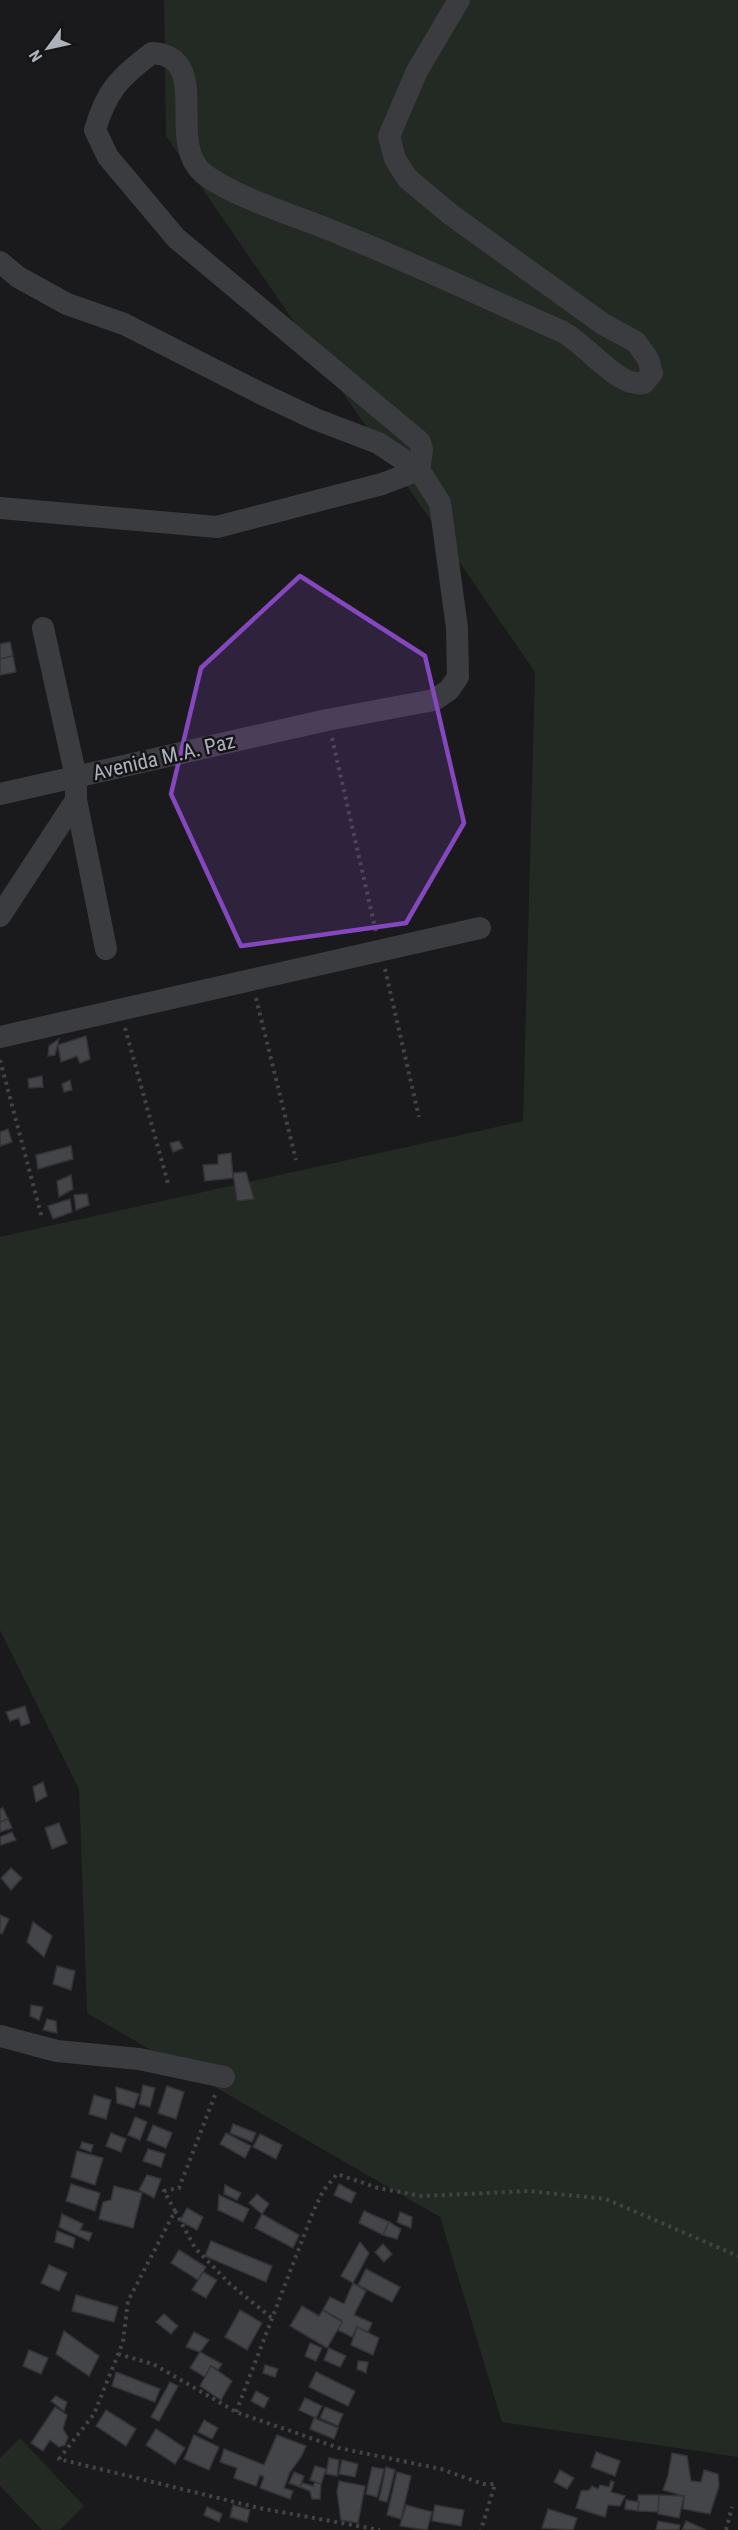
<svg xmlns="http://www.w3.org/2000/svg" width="738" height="2530" font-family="'Roboto Condensed',sans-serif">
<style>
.green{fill:#222a23}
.building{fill:#444549;stroke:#343438;stroke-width:1.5}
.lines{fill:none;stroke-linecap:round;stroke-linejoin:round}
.path{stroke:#414347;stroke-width:4;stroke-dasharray:3 4.5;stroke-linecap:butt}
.street{stroke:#3b3c40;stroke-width:22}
.marked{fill:#8547be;fill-opacity:0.2;stroke:#8547be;stroke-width:4.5;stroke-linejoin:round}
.labels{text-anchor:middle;stroke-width:5;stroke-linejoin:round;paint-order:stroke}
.street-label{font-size:21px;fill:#adb1ba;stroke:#151517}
</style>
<rect width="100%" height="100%" fill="#1a1a1c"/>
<g class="green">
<polygon points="164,0 738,0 738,2457 502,2422 440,2217 87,2013 79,1789 0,1630 0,1237 523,1121 535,672 166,136"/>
<polygon points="20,2438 84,2506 60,2530 42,2530 0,2486 0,2458"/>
</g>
<g class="building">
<polygon points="10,642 13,656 0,659 0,644"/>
<polygon points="13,656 16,672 0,675 0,659"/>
<polygon points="86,1036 90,1059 80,1063 77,1056 61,1062 58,1045"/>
<polygon points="59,1039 55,1055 48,1056 49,1046"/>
<polygon points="42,1076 43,1087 29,1088 28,1079"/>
<polygon points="70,1080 72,1090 64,1092 62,1084"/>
<polygon points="8,1129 12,1142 0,1146 0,1132"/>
<polygon points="179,1141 183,1148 173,1152 170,1143"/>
<polygon points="71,1146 73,1159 38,1169 36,1155"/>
<polygon points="231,1153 233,1178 205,1181 203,1165 218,1164 218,1155"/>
<polygon points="246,1172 254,1199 237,1201 233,1173"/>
<polygon points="71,1175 73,1189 59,1197 57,1181"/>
<polygon points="87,1194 89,1205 76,1210 74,1195"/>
<polygon points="70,1199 72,1212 53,1219 48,1206"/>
<polygon points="25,1706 30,1723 21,1726 19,1718 10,1721 6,1712"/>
<polygon points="43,1782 47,1796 36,1802 33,1787"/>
<polygon points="3,1808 8,1819 0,1822 0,1809"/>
<polygon points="8,1819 12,1828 0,1832 0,1822"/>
<polygon points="59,1823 67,1843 52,1849 45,1828"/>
<polygon points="12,1832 16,1840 1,1845 0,1837"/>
<polygon points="11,1868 22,1878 11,1890 1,1878"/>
<polygon points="0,1915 9,1919 2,1934 0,1933"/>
<polygon points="33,1922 52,1936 44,1957 27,1942"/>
<polygon points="57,1966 75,1971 71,1990 53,1984"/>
<polygon points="31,2005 43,2007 39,2020 30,2016"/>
<polygon points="47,2019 56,2021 57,2033 43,2030"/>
<polygon points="143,2085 155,2088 150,2107 139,2104"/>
<polygon points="167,2086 184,2092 176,2119 158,2113"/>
<polygon points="116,2087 139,2094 134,2108 117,2103"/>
<polygon points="94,2095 111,2100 106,2119 89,2114"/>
<polygon points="135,2117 147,2122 140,2140 128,2135"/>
<polygon points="233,2124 256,2133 252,2142 230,2133"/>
<polygon points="153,2125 172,2133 166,2148 147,2140"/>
<polygon points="111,2133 126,2139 121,2152 106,2146"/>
<polygon points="226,2133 251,2146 245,2158 220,2144"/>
<polygon points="260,2134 282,2145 276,2159 253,2147"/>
<polygon points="82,2142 93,2145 91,2152 80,2148"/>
<polygon points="148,2149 165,2154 161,2167 143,2161"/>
<polygon points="77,2151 103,2158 95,2185 71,2177"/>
<polygon points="147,2175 161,2179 154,2198 139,2190"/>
<polygon points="71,2184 100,2193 95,2211 66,2201"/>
<polygon points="339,2184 356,2193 351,2203 334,2195"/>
<polygon points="225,2185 241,2193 237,2200 224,2194"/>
<polygon points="114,2186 142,2193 133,2228 99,2219 103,2202 111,2200"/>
<polygon points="257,2194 269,2204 262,2214 249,2203"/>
<polygon points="219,2195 249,2209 243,2222 218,2210"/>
<polygon points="187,2208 203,2217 197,2230 180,2221"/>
<polygon points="364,2211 389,2222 383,2235 359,2223"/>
<polygon points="400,2212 412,2217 411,2228 397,2222"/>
<polygon points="62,2214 83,2224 80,2230 92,2233 89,2241 59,2227"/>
<polygon points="262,2214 299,2235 293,2248 255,2228"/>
<polygon points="389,2222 401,2229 397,2239 383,2235"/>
<polygon points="57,2231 75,2238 73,2248 55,2242"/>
<polygon points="211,2241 272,2266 266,2282 205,2256"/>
<polygon points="360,2242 369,2253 353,2283 341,2276"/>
<polygon points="383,2244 392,2254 384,2262 375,2252"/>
<polygon points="179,2250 206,2267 198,2280 171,2263"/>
<polygon points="49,2265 67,2273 59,2291 41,2283"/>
<polygon points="366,2269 400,2287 392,2302 358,2285"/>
<polygon points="203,2272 217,2280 206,2298 192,2290"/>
<polygon points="353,2283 366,2291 354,2315 372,2323 368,2332 357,2327 352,2337 336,2329 342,2322 341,2320 323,2310 330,2297 344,2304"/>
<polygon points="76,2295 118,2307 114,2322 72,2311"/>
<polygon points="302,2306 319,2316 323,2310 342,2322 327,2348 290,2326"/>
<polygon points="240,2310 262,2323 247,2350 225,2337"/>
<polygon points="164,2314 178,2326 171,2334 156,2322"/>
<polygon points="357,2327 379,2338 373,2355 351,2345"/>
<polygon points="64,2331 99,2356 89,2376 56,2354"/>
<polygon points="194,2332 209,2340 200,2352 186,2347"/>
<polygon points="310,2343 322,2348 316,2361 305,2356"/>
<polygon points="329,2348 346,2356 340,2367 324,2360"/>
<polygon points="29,2350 48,2358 41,2374 23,2366"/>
<polygon points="200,2352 222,2364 218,2370 211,2366 205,2377 190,2368"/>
<polygon points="358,2361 368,2362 366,2373 357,2369"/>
<polygon points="265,2365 278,2369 275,2377 263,2373"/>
<polygon points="211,2366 232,2381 221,2400 200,2386"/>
<polygon points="116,2372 160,2389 155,2402 112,2386"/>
<polygon points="316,2372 355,2391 348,2406 309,2387"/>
<polygon points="170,2382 178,2386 159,2421 151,2417"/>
<polygon points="256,2391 269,2398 264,2408 251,2401"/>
<polygon points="56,2396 67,2402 64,2411 51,2401"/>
<polygon points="305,2398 322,2406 316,2418 299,2410"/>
<polygon points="55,2407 67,2415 63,2429 68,2437 65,2445 59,2447 50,2440 43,2451 31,2443"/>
<polygon points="325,2407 343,2414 338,2426 320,2418"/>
<polygon points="106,2410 136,2429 126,2446 96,2426"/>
<polygon points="314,2418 338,2428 334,2439 310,2429"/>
<polygon points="204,2420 218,2428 212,2439 198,2432"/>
<polygon points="156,2429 185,2448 175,2464 146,2445"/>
<polygon points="194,2435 219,2447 209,2470 184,2459"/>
<polygon points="277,2435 306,2446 301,2457 290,2472 284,2488 293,2491 290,2499 260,2488 264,2477 260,2475 256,2486 234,2478 237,2468 220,2462 224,2449 264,2465"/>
<polygon points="596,2452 620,2461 615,2476 591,2467"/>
<polygon points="672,2453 687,2456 691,2481 701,2482 704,2470 718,2474 719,2486 710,2514 683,2509 684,2496 663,2490 668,2476"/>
<polygon points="329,2458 339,2460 337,2476 326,2474"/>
<polygon points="342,2460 358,2464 355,2477 339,2474"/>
<polygon points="315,2466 326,2469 321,2484 310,2480"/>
<polygon points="372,2467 384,2469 377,2497 366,2494"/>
<polygon points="386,2467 395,2470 387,2502 379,2500"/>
<polygon points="560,2470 574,2478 567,2489 554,2482"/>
<polygon points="294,2472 304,2476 300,2487 289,2483"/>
<polygon points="397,2472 411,2476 401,2519 387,2515"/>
<polygon points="339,2481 365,2486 358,2523 341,2520 337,2492"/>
<polygon points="611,2481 614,2482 611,2492 625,2496 620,2506 608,2505 605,2517 576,2508 581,2491 589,2490 592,2486 598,2489 600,2485 609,2487"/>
<polygon points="315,2482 321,2484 320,2499 312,2499 310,2491 300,2487 302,2483 313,2486"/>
<polygon points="638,2495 659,2495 659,2512 638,2511"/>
<polygon points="659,2495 684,2496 679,2518 658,2514"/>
<polygon points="626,2500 639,2502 638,2511 625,2509"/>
<polygon points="233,2505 250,2510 247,2522 230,2517"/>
<polygon points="406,2505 432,2512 427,2530 400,2526"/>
<polygon points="435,2505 464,2510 461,2526 432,2521"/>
<polygon points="207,2507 222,2514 219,2522 204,2515"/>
<polygon points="548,2509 577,2518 573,2530 542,2528"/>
<polygon points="658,2521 680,2525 679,2530 656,2530"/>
<polygon points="686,2521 706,2530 682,2530"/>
</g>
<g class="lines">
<g class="path">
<polyline points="332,738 376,932"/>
<polyline points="385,969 419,1117"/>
<polyline points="256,998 296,1160"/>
<polyline points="125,1028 169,1187"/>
<polyline points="0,1060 42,1218"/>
<polyline points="215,2095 179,2188 164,2191 175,2211 128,2301 123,2342 94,2414 59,2459 259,2508 380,2530"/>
<polyline points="175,2211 195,2248 230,2284 273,2319"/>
<polyline points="118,2354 153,2364 236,2412 339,2448 441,2469 483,2484 495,2484 481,2530"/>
<polyline points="236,2412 313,2212 323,2191 337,2174 378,2188 422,2196 529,2191 606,2199 738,2256"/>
<polyline points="726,2530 732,2507"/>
</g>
<g class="street">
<polyline points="0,262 18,277 67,304 124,324 260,393 315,419 378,443 419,470 440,503 457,628 458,677 449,690 434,700 327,720 0,794"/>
<path d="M0,508L217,527L382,484L419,470L422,450L420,442L176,238L108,157L95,130C106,91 120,77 152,53C214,57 165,141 203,173C232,197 303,218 340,234C415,264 488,299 561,331C585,342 618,389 644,383L652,373L648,359L636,342L603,324L450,214L407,178L395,159L389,136L417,71L459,0"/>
<polyline points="76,800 106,949"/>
<polyline points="0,916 76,800 76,777 43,628"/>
<polyline points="0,1037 480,928"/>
<polyline points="0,2036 57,2051 139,2059 224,2077"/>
</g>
</g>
<path class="marked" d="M300,576L425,656L464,823L406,923L241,946L171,794L201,668Z"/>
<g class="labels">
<g class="street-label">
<text transform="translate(164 757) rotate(-13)" y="7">Avenida M.A. Paz</text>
</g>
</g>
<g transform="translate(48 48) rotate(237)" stroke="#151517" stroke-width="4.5" paint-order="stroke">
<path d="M0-4.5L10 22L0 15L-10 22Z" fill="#adb1ba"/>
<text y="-9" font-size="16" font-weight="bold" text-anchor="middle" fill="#adb1ba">N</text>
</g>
</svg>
